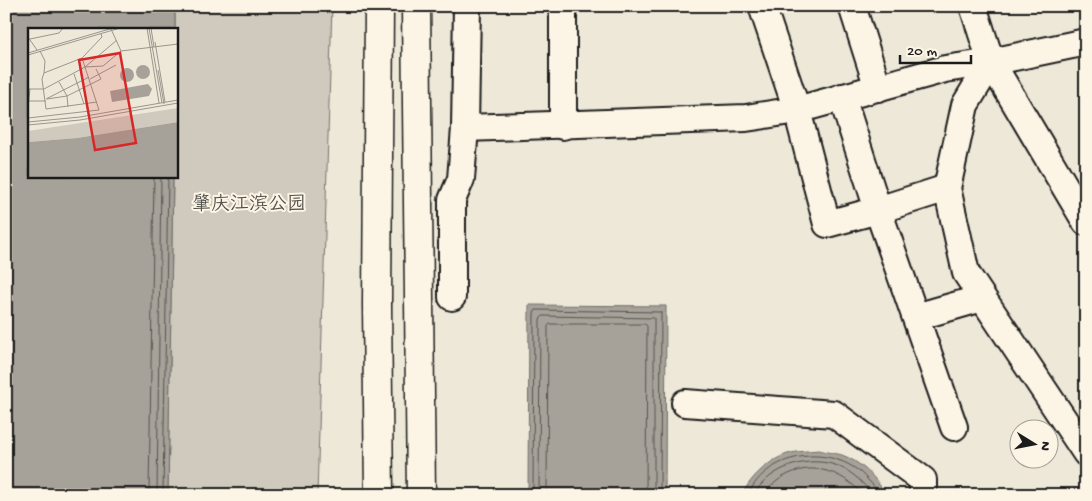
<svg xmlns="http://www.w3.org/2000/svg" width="1092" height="501" font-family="'Gochi Hand','LXGW WenKai TC',sans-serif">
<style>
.green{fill:#cfcabd;stroke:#76736c}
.water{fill:#a7a299;stroke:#6f6c67}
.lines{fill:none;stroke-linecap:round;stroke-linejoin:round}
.shore{stroke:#54524e;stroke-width:1}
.minor-casing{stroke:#1c1c1c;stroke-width:30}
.major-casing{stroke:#1c1c1c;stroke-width:31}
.minor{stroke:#fcf5e5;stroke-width:26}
.major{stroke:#fcf5e5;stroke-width:28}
.labels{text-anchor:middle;stroke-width:4;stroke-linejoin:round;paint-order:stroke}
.park-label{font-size:19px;fill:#52504c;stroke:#fcf5e5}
.inset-road{fill:none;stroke:#9a968d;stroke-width:1}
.view{fill:#d62828;fill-opacity:0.15;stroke:#d62828;stroke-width:2.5}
.inset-edge{fill:none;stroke:#1c1c1c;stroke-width:2.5}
</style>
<rect width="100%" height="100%" fill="#eee8d9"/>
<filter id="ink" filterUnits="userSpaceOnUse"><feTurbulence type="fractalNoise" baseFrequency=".02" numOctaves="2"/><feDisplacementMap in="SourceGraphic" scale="10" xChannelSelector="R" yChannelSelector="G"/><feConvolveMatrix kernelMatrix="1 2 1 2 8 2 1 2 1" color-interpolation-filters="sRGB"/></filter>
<g filter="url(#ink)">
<polygon class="green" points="175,6 332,6 317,495 168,495 173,176 176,176"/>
<g class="water">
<polygon points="6,6 175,6 175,29 29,29 29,176 173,176 168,495 6,495"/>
<polygon points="529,305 666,306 665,495 528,495"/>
<path d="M819,450C826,452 835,453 842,455C859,461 878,478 885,495H742C751,476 771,458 791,453C800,451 810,451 819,450Z"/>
</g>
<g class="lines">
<g class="shore">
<polyline points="149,495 154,176"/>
<polyline points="157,495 161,176"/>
<polyline points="163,495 168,176"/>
<polyline points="533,495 534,313 536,310 661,312 660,495"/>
<polyline points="539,495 540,319 543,316 654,318 654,495"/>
<polyline points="547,495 548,326 550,324 645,324 647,326 646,495"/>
<path d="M748,495C768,449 837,443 868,480C872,484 877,489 879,495"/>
<path d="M754,495C769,466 812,454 840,467C854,473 863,483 873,495"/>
<path d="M763,495C768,490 772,485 777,481C806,459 841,469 863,495"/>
</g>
<defs>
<g id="minor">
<polyline points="762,6 797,110 827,224 878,210 947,188"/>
<polyline points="852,6 878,88"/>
<polyline points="973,6 991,62 1086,222"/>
<polyline points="991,62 965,105 947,188 966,273 1086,453"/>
<polyline points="842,97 878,210 954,427"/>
<polyline points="563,126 563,6"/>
<polyline points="465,128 746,118 797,110 945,69 991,62 1086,42"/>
<polyline points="452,297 452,200 461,179 465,128 467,6"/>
<polyline points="916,317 982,298"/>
<polyline points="685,403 834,414 923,480 923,495"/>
</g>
<g id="major">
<polyline points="379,6 377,305 379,495"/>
<polyline points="416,6 421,495"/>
</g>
</defs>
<use href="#minor" class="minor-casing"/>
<use href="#major" class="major-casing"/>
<use href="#minor" class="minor"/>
<use href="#major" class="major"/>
</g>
</g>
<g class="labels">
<g class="park-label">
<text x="249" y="209">肇庆江滨公园</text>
</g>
</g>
<g transform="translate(28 28)">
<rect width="150" height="150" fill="#eee8d9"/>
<path d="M150,80V94L49,110L0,114V103Z" fill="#cfcabd"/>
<path d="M108 44a7 7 0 1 1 14 0a7 7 0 1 1-14 0ZM92 47a7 7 0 1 1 14 0a7 7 0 1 1-14 0ZM120,56L124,61L121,68L84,74L82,63ZM150,94V150H0V114L49,110Z" fill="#a7a299"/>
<path class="inset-road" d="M119,0L131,75M121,0L134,75M123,0L126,19M83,1L93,23L150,16M0,9L9,22M2,11L31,5L35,0M127,14L137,74M12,23L17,33L16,45L54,30M0,25L85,0M0,27L92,0M57,39L75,38L93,23M130,42L136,76M16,45L14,51L18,81L69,74M46,46L56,76M62,51L88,37M0,61H16L57,39L89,12M18,71L61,49M19,71L39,68L31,54M1,73H18M0,79L2,61M40,79L39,68L73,51L68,41M0,90L71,82L54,30L74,9L73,6M0,94L52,89L150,72M0,97L52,92L150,75"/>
<path class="view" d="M92,25L108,115L67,122L51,32Z"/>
<rect width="150" height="150" class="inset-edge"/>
</g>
<rect width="1092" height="501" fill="none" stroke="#fcf5e5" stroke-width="25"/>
<rect x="12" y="12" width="1067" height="476" fill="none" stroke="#1c1c1c" stroke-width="2" filter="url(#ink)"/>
<g transform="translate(1034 444) rotate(100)"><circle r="24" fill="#fcf5e5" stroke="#a29e95"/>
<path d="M0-4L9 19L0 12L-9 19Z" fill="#1c1c1c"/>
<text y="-8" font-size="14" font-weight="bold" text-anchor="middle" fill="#1c1c1c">N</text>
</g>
<path d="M900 55v8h71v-8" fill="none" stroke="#1c1c1c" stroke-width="2.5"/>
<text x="907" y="55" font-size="15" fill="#1c1c1c" stroke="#fcf5e5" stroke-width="4" paint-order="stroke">20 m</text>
</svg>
